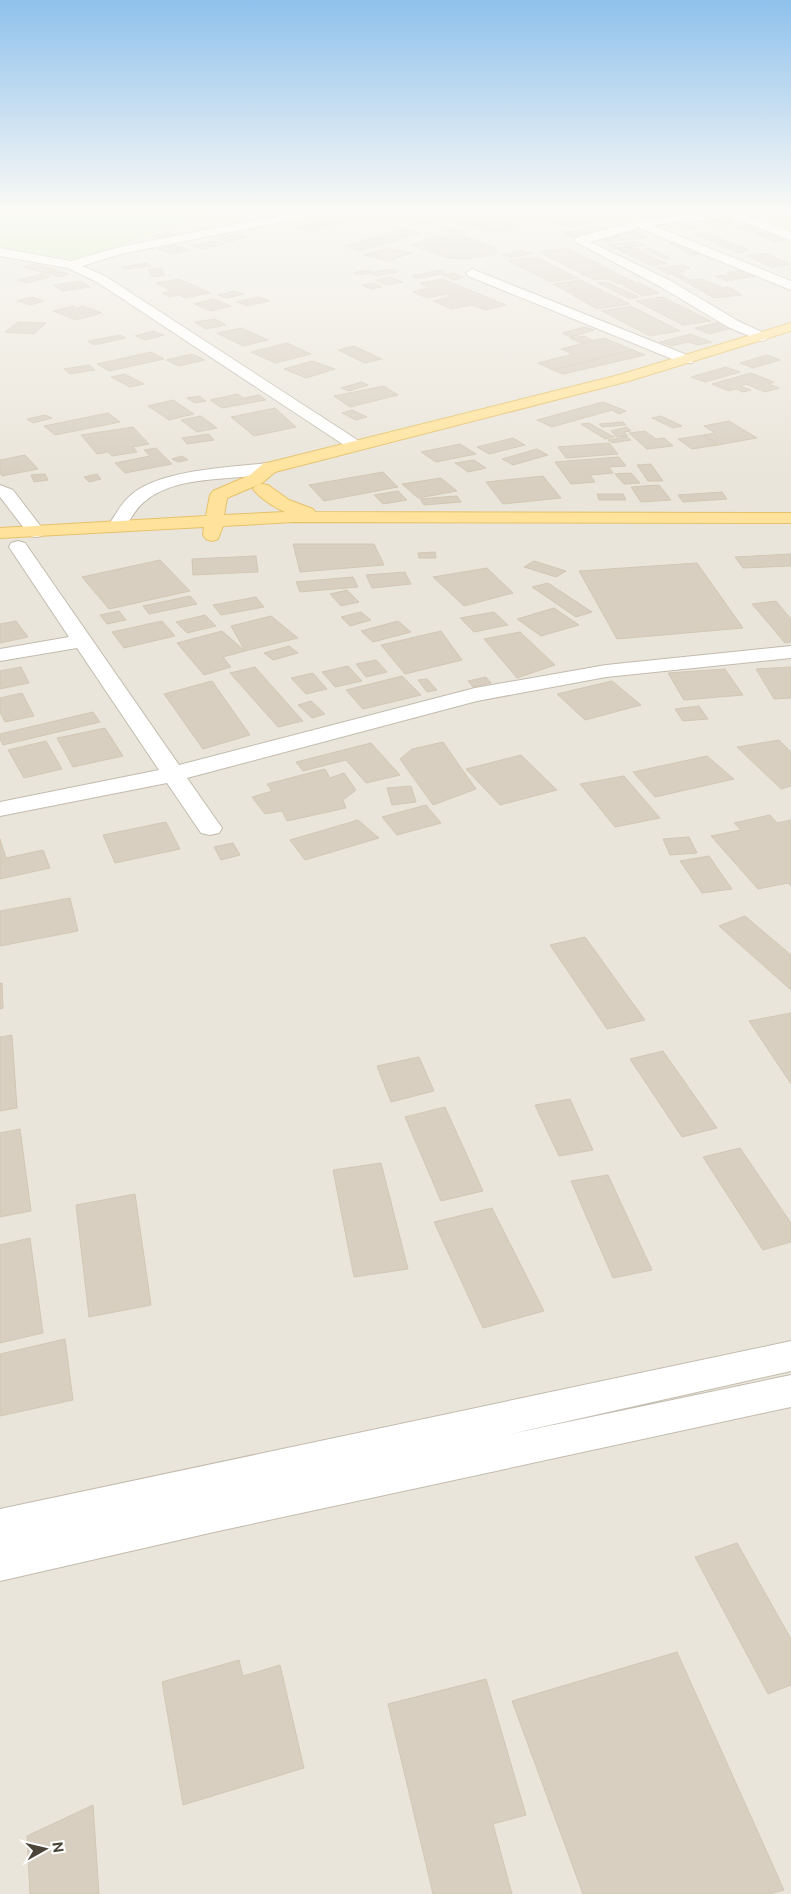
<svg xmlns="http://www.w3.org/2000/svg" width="791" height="1894" font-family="'Public Sans',sans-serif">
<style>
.residential{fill:#eae5da}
.green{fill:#d2eab5}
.building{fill:#d8cfc1;stroke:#d3c7b4}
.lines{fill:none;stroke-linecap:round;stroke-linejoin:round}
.minor-casing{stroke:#c2bbae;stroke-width:2}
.major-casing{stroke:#e6c16a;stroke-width:2}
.minor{fill:#fff;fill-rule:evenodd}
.major{fill:#ffe39c;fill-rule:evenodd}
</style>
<rect width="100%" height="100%" fill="#f6f3ec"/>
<rect class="residential" x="0" y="212" width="791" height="1682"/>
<polygon class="green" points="0,212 213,212 80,260 0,248"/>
<g class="building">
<polygon points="247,212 273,212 279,214 265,217"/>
<polygon points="365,212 396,212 384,216"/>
<polygon points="351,213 373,218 358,222 352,220 312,231 297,227"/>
<polygon points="582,213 599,218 593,219 598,221 572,227 551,221"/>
<polygon points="420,216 441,220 426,225 404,220"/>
<polygon points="479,217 521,226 498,233 456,224"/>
<polygon points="716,217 734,223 717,226 699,220"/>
<polygon points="689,224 698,228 687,230 677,225"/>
<polygon points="747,225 759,229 749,231 737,227"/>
<polygon points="450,228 467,232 458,235 441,231"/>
<polygon points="405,229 421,233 360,251 343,246"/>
<polygon points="586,229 597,231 577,238 564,235 569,233 564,232"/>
<polygon points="167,232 175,235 162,238 153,236"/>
<polygon points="635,232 647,237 635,239 623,233"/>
<polygon points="763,232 785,240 775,242 754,233"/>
<polygon points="706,233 749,250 739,253 694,234"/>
<polygon points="238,234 249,237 229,242 218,239"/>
<polygon points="460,235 496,248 496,254 466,259 447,258 412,245 434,237"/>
<polygon points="618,235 632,239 605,242 596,239"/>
<polygon points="212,241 224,244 204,249 192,246"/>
<polygon points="635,241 645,245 617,249 607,245"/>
<polygon points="679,242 703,254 693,255 669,243"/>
<polygon points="174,245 190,250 174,254 158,249"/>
<polygon points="387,248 412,253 388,261 363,255"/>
<polygon points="567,248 609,269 580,273 539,252"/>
<polygon points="635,248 647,253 630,255 618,250"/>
<polygon points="649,248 670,258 664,259 644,249"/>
<polygon points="522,250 533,253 513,258 502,255"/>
<polygon points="764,253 790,264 772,267 747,256"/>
<polygon points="645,254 667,264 653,266 631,256"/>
<polygon points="537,257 578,278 550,282 509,261"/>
<polygon points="147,263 152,266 126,269 122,267"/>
<polygon points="35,264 70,274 59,277 23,267"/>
<polygon points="683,265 690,268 681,270 685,272 668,274 657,268"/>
<polygon points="161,268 165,276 152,277 148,269"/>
<polygon points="391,269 398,272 377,276 370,273"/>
<polygon points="365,270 373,272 361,275 353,273"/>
<polygon points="440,270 446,273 418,279 412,276"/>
<polygon points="610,270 635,282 619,284 607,279 594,280 581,274"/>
<polygon points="744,270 755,276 727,281 715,276 734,275 727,273"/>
<polygon points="452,273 464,277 454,280 442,275"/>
<polygon points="42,274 50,277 26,283 18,280"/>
<polygon points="672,274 680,274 691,280 701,279 723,288 729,287 742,295 714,298"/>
<polygon points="390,277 403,282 387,285 375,280"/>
<polygon points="180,279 210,293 185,298 179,295 170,297 162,293 172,291 156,283"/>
<polygon points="443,279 506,305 485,310 472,305 452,309 433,301 453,296 447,294 427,298 413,292 430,288 420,283"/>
<polygon points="581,280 603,291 574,295 553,284"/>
<polygon points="81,281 90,287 62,291 54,285"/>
<polygon points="606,282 639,297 630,299 598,283"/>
<polygon points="373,283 382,287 372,289 362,285"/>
<polygon points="639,283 659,293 643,296 623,285"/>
<polygon points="234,291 244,294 228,298 218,295"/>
<polygon points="606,292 630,304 597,309 574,296"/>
<polygon points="32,297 44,301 30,305 17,301"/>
<polygon points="259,297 270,301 247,306 236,302"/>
<polygon points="662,297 711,321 683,325 636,301"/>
<polygon points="213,299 231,306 211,311 194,304"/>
<polygon points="73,306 77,308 83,306 102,313 76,320 53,311"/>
<polygon points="631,306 680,331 650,336 602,311"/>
<polygon points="215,319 226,325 206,329 195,322"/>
<polygon points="18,322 46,323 34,334 5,332"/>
<polygon points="720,322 735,327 710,334 695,328"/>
<polygon points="585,327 594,330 571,337 562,333"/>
<polygon points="242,328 268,340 243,346 217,333"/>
<polygon points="153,331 164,335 146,340 135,336"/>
<polygon points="690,334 712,342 698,345 688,342 671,346 660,342"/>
<polygon points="120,335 126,338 94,345 88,341"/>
<polygon points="584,336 594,341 581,343 570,338"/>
<polygon points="604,338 633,350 553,370 538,363 573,354 561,349"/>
<polygon points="287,343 311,354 275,363 251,352"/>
<polygon points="354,346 382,359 365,363 338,350"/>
<polygon points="633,350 645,355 563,374 553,370"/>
<polygon points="151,352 164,359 109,371 97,364"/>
<polygon points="192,354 205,360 179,366 166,360"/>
<polygon points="767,355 780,360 753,368 740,363"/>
<polygon points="312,361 335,369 306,378 284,369"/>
<polygon points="89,365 95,370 70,374 64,369"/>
<polygon points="726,367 740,372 705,382 691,377"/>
<polygon points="751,373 774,382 769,384 779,388 765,392 746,384 740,386 751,390 743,392 736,389 729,391 712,384"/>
<polygon points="125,374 144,384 130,387 111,377"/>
<polygon points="361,382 368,385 349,391 341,388"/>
<polygon points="384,386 398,395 350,407 334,396"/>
<polygon points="238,394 243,398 259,395 266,400 222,408 210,400"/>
<polygon points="199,396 206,401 195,403 187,398"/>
<polygon points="173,400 194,414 169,420 148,406"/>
<polygon points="603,402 626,411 619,414 612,410 552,427 537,420"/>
<polygon points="275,408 296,427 254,436 231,417"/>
<polygon points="352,410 367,417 356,420 342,413"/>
<polygon points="108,413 120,422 55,435 44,426"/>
<polygon points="45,415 52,418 33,423 27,419"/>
<polygon points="201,416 217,428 197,432 181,420"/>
<polygon points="661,416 682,426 673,428 652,418"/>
<polygon points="729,421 757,438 718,445 704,435 715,433 704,426"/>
<polygon points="623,422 626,425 602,427 599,424"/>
<polygon points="589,423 614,437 605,439 581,424"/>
<polygon points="133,427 149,444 133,447 137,452 112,456 108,452 97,454 81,435"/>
<polygon points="627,427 631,431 624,432 628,436 616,437 611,431"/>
<polygon points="645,431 656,439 664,438 673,446 647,449 629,433"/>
<polygon points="209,434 214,440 187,444 182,438"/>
<polygon points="704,435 718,445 692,449 678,439"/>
<polygon points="627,437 631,440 612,443 608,440"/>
<polygon points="513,438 525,445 489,454 477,447"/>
<polygon points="609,443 618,454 566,458 558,447"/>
<polygon points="460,444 476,454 436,462 421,452"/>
<polygon points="156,448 172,464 125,473 115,463 150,456 144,450"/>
<polygon points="537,449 548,455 513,465 502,459"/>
<polygon points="25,455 38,469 2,476 0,473 0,460"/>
<polygon points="182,456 188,460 178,462 172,459"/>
<polygon points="619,457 626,466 609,467 613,473 590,475 595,482 571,484 555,462"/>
<polygon points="474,460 486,468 468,472 455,463"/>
<polygon points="651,464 663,481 648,481 637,465"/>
<polygon points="383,472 398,487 324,501 309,485"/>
<polygon points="631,473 640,483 624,484 615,474"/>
<polygon points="45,474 48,480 34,482 31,475"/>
<polygon points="97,474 101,479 89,482 84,477"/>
<polygon points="543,476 561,498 503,504 486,482"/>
<polygon points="441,478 457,491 418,498 402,484"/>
<polygon points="659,485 671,500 641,502 631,487"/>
<polygon points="398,491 407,500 383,504 374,495"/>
<polygon points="722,492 727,499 683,502 678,495"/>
<polygon points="597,494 623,494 626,500 599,500"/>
<polygon points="457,496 461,502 424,505 420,499"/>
<polygon points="293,544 374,544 384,565 300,572"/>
<polygon points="435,552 436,558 419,558 418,553"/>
<polygon points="791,554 791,566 743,568 735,557"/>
<polygon points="256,556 258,572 193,575 192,559"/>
<polygon points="160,560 190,591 109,609 82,577"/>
<polygon points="534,561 566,571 556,577 524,567"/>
<polygon points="697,563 743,628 617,639 579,571"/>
<polygon points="487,568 513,593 464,606 433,577"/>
<polygon points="405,572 411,584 372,588 366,575"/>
<polygon points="353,577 358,587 300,592 296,582"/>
<polygon points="548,583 592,612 576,617 532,587"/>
<polygon points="347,590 359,602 341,606 330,594"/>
<polygon points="190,596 197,604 149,614 143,606"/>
<polygon points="256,597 264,607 221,615 213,605"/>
<polygon points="776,601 791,619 791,642 785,643 752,604"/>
<polygon points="554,608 579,625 541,636 517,619"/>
<polygon points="119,611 126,620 107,624 100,615"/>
<polygon points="361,612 371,620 350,626 341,617"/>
<polygon points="494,612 508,625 474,632 460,618"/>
<polygon points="205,615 216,626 187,633 176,622"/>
<polygon points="271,616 298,638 245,651 231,626"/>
<polygon points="16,621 28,637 0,643 0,624"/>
<polygon points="162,621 175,636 124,648 112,632"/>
<polygon points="398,621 411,632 373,642 361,631"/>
<polygon points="222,631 245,651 223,657 231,667 204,675 177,643"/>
<polygon points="441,631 462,660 405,674 381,645"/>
<polygon points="520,632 555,665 517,678 484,639"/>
<polygon points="289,646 298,653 273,660 264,653"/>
<polygon points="376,660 387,672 366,677 356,664"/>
<polygon points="348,666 362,681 335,687 322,672"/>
<polygon points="21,667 29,683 0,689 0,671"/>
<polygon points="255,667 303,721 278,727 230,673"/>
<polygon points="791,667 791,698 774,699 756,669"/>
<polygon points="725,669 743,695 684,700 668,673"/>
<polygon points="313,673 327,689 306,694 291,678"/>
<polygon points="402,676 421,695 363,709 346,690"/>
<polygon points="486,677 491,683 473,687 468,681"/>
<polygon points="427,679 437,690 427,692 418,680"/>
<polygon points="212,681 250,735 203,749 164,694"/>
<polygon points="612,681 641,705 585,720 557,694"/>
<polygon points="22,693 34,716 5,722 0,712 0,698"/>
<polygon points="311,701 325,714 312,718 298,705"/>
<polygon points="699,706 708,719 683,721 675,709"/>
<polygon points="93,712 100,722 3,745 0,739 0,734"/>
<polygon points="105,728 123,756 73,767 57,738"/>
<polygon points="779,740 791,752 791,786 781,789 737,747"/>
<polygon points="46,741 62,769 24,778 8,750"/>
<polygon points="443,742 476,789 433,805 400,759 412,749"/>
<polygon points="371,743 400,775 366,783 346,760 303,771 296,762"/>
<polygon points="521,755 557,790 500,805 466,769"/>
<polygon points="707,756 734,779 655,797 633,772"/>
<polygon points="325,769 330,778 344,773 356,790 343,800 346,808 287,821 282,811 265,814 252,797 272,791 267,784"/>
<polygon points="624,776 660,818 615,827 580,784"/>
<polygon points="411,786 416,802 392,805 387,788"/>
<polygon points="426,805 441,823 397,835 382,817"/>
<polygon points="770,815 777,823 791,820 791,886 788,883 758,889 711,836 741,830 734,823"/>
<polygon points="358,820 379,838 305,860 290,840"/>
<polygon points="166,822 180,849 115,863 103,835"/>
<polygon points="689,837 697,853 670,855 663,839"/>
<polygon points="0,839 6,858 43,850 50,868 0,879"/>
<polygon points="233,843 240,855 221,860 214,847"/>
<polygon points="709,856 732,889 702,893 680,861"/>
<polygon points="70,898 78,931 0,946 0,911"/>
<polygon points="745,916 791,955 791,990 719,926"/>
<polygon points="585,937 645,1020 607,1029 550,945"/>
<polygon points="0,983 2,983 3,1008 0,1009"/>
<polygon points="791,1013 791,1084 749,1021"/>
<polygon points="12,1035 17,1108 0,1111 0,1037"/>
<polygon points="663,1051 717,1128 682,1137 630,1059"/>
<polygon points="419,1057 434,1091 391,1102 377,1066"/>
<polygon points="570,1099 593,1150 559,1156 535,1105"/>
<polygon points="445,1107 483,1191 441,1201 405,1117"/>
<polygon points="20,1129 31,1211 0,1217 0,1133"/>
<polygon points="740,1148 791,1223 791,1242 763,1250 703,1157"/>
<polygon points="381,1163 408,1269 354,1277 333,1170"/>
<polygon points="608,1175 652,1270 613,1278 571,1181"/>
<polygon points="135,1194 151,1305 89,1317 76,1205"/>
<polygon points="492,1208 544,1311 483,1328 434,1222"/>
<polygon points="30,1238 43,1333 0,1343 0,1245"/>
<polygon points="65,1339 73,1400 0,1416 0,1354"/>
<polygon points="737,1543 791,1639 791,1685 768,1694 695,1557"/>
<polygon points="677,1652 784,1890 770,1894 583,1894 512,1701"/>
<polygon points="239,1660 243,1676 280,1665 304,1768 183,1805 162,1682"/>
<polygon points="486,1679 526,1815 493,1824 512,1894 433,1894 388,1704"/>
<polygon points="93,1805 99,1894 30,1894 27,1836"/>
</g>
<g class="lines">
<defs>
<g id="minor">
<polygon points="299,212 323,212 318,215 185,241 121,254 82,266 105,276 362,443 364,446 362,449 350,449 97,282 68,268 0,256 0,248 71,261 119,247"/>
<path d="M744,212L742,214L791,232V240L729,217L652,225L791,281V290L639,228L590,242L671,281L738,321L766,334L768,337L766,340L761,341L728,327L661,287L574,241L576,238C636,219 681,212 744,212Z"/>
<polygon points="472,269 692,357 694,360 692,363 682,363 468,276 466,273"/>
<path d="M269,463L275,464L277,468L275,472C235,482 177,473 144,502C135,509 130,521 123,530L117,531L111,530L108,526C115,516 121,503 131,495C158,470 232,467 269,463Z"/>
<polygon points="0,485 13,490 45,532 42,536 36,537 30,536 0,497"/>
<polygon points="18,541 25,543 179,765 475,688 606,665 791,646 791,658 606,677 477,701 187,778 222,828 219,833 210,835 201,833 167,783 0,816 0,802 159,770 77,648 0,661 0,649 69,637 9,547 11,543"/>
<polygon points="791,1341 791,1371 501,1436 791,1375 791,1407 214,1532 0,1581 0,1509"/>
</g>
<path id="major" d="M791,323V331L629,381L275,472L262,483L227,498L224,515L285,512C274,507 261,499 253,489L256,485L262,484L268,485L289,500L313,509L315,512L791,513V523L294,522L223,526L218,539L212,541L206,539L203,535L204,527L0,538V528L206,516L210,495L213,491L250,475L263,464L619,375Z"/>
</defs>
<use href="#minor" class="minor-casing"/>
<use href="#major" class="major-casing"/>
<use href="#minor" class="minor"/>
<use href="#major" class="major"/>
</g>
<linearGradient id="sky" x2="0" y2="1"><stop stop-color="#8fc1ec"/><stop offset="0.44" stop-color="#fbfaf6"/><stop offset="1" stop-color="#fbfaf6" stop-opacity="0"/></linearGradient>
<rect width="791" height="477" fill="url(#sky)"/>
<g transform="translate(45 1849) rotate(82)" stroke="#ffffff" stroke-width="4" paint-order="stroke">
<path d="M0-4L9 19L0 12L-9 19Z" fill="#4b4439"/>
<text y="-8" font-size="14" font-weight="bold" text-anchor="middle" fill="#4b4439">N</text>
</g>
</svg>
